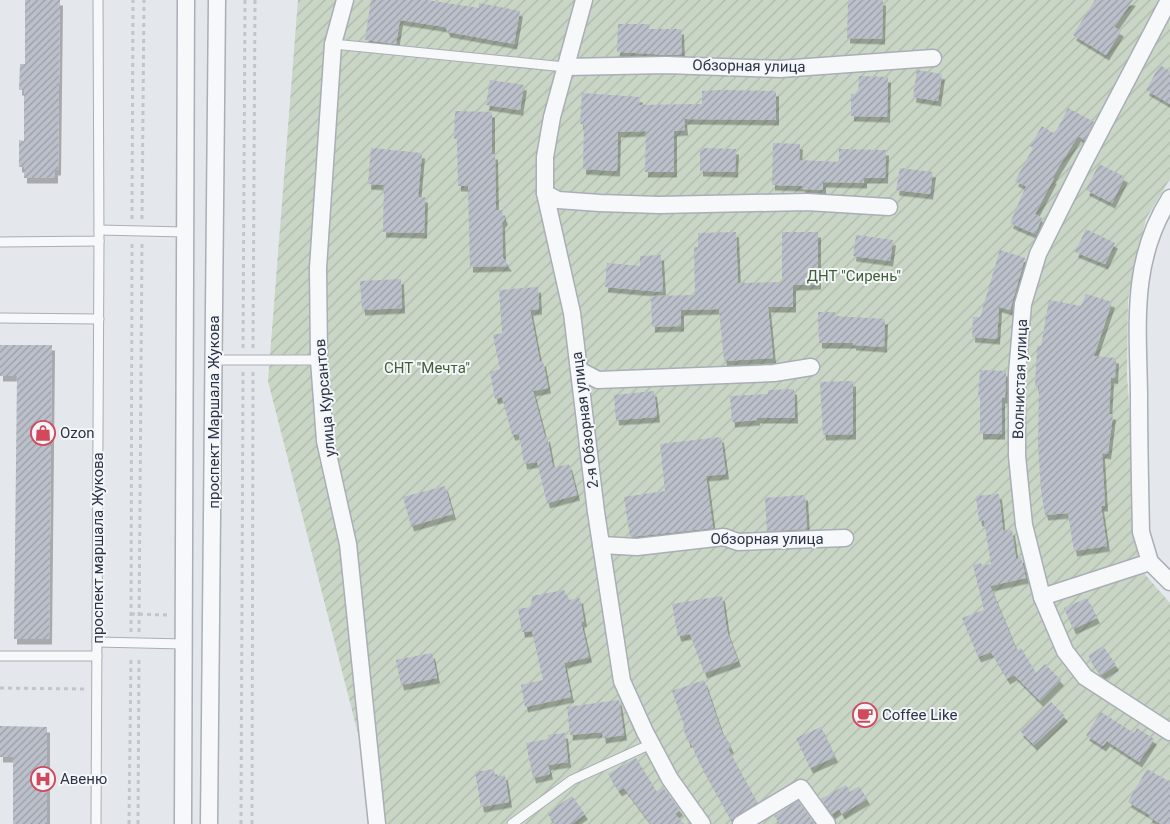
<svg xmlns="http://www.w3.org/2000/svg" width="1170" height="824" font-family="Roboto,sans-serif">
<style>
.garden{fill:url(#garden-furrows)}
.building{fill:url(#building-hatch);filter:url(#shadow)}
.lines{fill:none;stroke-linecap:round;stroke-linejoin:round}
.lane-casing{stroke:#a9aeb7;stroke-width:11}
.street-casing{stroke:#a9aeb7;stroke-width:19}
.path{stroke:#c2c5cb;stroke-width:3;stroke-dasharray:4 4;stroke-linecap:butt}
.lane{stroke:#f7f8fa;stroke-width:9}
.street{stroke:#f7f8fa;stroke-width:16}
.labels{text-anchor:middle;stroke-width:4;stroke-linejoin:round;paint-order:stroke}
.street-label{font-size:15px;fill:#2b3445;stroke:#f4f6f9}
.park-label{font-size:15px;fill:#3f6138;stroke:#f4f6f9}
.poi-label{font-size:15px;fill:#2b3445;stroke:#f4f6f9;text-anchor:start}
</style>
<defs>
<pattern id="garden-furrows" width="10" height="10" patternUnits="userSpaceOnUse" patternTransform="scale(1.25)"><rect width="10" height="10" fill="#c9d6c5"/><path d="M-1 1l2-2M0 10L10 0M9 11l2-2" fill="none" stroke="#adb8ab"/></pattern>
<pattern id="building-hatch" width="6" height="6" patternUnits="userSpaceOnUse" patternTransform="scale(1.25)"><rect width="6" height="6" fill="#bbc0ca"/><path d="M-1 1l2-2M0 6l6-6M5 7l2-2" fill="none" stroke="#989da6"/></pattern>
<filter id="shadow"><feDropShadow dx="3" dy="5.5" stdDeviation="0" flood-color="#0004"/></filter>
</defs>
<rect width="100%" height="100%" fill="#e4e7ec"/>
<polygon class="garden" points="298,0 1170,0 1170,179 1146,219 1128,300 1127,376 1142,571 1170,603 1170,824 381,824 268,381"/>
<g class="building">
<polygon points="25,0 60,0 58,170 55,170 55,178 24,178 24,167 19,167 19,140 24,141 24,90 19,90 20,64 25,64"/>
<polygon points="371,0 427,0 479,8 479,3 520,11 514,44 448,32 445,27 400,20 396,44 365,40"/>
<polygon points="848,0 883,0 882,39 847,38"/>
<polygon points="1095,0 1133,0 1114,27 1121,31 1106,55 1073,35"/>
<polygon points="618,24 649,24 649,29 681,29 682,55 655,55 655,54 617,52"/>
<polygon points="1160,65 1170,71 1170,104 1146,90"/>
<polygon points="917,70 942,74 938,101 913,97"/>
<polygon points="859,76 888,77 887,117 851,116 851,94 858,94"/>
<polygon points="490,80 524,85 520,110 486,105"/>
<polygon points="721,90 776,91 776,120 684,119 685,130 674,131 674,172 645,172 646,131 618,132 617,171 583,169 584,124 580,124 582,93 640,97 639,105 702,104 702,91"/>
<polygon points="1068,108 1094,122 1085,140 1078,136 1052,178 1054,178 1035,214 1042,218 1035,234 1010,223 1026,186 1015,181 1033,148 1030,146 1042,126 1055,134"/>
<polygon points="455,111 492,112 492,154 495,154 496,210 502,210 503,215 505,219 502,223 503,258 509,266 470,267 468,186 458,186 457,139 454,139"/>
<polygon points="773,143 800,144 799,160 839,162 839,149 886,150 885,178 864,178 864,183 823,182 823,190 802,189 802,186 772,185"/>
<polygon points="371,148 422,153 418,197 425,197 424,233 383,232 384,185 368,184"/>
<polygon points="700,148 736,149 735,172 700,171"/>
<polygon points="1099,164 1125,177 1112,203 1086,190"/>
<polygon points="900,168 933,172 930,194 896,190"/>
<polygon points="1086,229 1115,243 1105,264 1075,252"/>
<polygon points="736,232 738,283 782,282 782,232 818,232 818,284 793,285 793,307 768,307 773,358 724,361 719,309 681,310 681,326 652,327 651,296 695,295 694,247 698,247 698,233"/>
<polygon points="856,235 893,240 890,261 853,256"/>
<polygon points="1000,250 1025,258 1010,310 999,307 997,339 972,337 973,317 980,317"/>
<polygon points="661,255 663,292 605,287 607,263 640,266 640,256"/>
<polygon points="401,279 402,308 362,310 360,281"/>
<polygon points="538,287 539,309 530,310 540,362 543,361 548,388 533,391 545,437 547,436 553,468 569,464 577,495 547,503 537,462 524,464 519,434 512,435 502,397 495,399 490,372 500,369 493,335 502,333 499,290"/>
<polygon points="1086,294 1112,302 1094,356 1116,358 1115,378 1111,378 1109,414 1113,414 1108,454 1102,453 1105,506 1101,506 1107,546 1074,551 1068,513 1045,515 1041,490 1038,444 1039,387 1035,386 1036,368 1037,346 1041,346 1049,300 1081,306"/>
<polygon points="818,312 835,312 835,316 885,319 884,347 853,345 853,343 819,343"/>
<polygon points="0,345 52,345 49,639 14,639 17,376 0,376"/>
<polygon points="980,370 1006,371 1005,398 1002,398 1002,434 980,434 980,397 978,397"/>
<polygon points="853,381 853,434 823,435 820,382"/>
<polygon points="794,389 795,418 757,418 757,420 732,422 730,396 768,394 768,390"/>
<polygon points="654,391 657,417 616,420 614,395"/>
<polygon points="721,437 726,474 706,476 713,528 630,537 624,497 665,491 660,444"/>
<polygon points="445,486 453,514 411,526 403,497"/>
<polygon points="999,494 1003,531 1012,530 1016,559 1021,557 1026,578 990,586 1017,651 1021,648 1036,673 1045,664 1061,680 1040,701 1014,675 1007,679 991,652 978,657 962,618 984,610 973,565 981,563 982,566 991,564 984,520 979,521 976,496"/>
<polygon points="805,495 807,529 767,531 765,498"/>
<polygon points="564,590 569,600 580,598 584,621 581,622 589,657 564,663 571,697 525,707 521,685 543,680 532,631 522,632 518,609 531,607 532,596"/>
<polygon points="722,596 727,631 738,661 704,673 690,634 678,636 672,604"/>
<polygon points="1087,598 1097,618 1073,629 1064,608"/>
<polygon points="1103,646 1116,665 1101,675 1088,656"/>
<polygon points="432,653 437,678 401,685 396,660"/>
<polygon points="704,680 723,736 725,735 731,748 728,749 757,802 731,820 701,766 690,742 688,742 683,728 684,725 672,691"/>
<polygon points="619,700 624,735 603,738 602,732 570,735 567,707"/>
<polygon points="1051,702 1065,716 1034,745 1020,731"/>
<polygon points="1101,712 1134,733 1137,728 1154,739 1139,762 1107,741 1103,746 1086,735"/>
<polygon points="0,726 47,727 47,824 13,824 13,757 0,757"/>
<polygon points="821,727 835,757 810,768 796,738"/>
<polygon points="565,733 568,762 548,765 550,774 533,778 526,743 548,739 548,735"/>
<polygon points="636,758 657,792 663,787 671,798 680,810 675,814 684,824 651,824 624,788 619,791 608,774"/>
<polygon points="494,769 495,777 505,775 509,802 481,807 475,772"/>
<polygon points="1147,769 1170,782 1170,824 1161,824 1149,817 1150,815 1128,802"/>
<polygon points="846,785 850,792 859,786 867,799 842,814 839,809 832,814 821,799"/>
<polygon points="572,796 585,814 571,824 555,824 547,813"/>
<polygon points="798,801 815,824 780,824 774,816"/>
</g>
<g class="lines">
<defs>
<g id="lane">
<polyline points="333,44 565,67"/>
<polyline points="99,230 185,232"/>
<polyline points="0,242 99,241 98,0"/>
<polyline points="0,318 99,319"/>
<polyline points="214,360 319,360"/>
<polyline points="97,642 184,644"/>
<polyline points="0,656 97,656"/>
<polyline points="96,824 99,241"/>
<polyline points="512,824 572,780 651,744"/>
</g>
<g id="street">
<polyline points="345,0 333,44 318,268 319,360 325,441 348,544 377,824"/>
<polyline points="584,0 552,117 545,157 545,193 572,313 596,512 622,681 645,732 670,779 702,824"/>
<polyline points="1169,0 1083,164 1038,254 1023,304 1017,373 1017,456 1024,525 1042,597 1065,651 1085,677 1170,732"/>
<polyline points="565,67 666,65 780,69 933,58"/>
<polyline points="545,193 558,200 600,203 659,205 807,202 889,207"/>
<path d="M1170,198C1130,261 1138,324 1139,395C1139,440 1140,486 1141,532L1150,562L1170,582"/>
<polyline points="579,370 598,380 774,373 811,367"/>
<polyline points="601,545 637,547 724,537 738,542 845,538"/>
<polyline points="1042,597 1150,562"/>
<polyline points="183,824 186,0"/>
<polyline points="209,824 217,0"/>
<polyline points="741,824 801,788 827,824"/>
</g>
</defs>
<use href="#lane" class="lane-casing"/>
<use href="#street" class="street-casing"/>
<g class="path">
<polyline points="132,219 133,0"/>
<polyline points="142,219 144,0"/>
<polyline points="243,348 245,0"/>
<polyline points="253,348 255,0"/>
<polyline points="131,614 168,615"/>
<polyline points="131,632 132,243"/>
<polyline points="139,632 142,243"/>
<polyline points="0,688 84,689"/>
<polyline points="129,824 131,656"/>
<polyline points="138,824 139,656"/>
<polyline points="241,824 243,372"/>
<polyline points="252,824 253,372"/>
</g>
<use href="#lane" class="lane"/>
<use href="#street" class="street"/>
</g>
<defs>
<symbol id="shop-ring" viewBox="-11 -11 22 22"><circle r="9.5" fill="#f4f6f9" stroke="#d1495b" stroke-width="1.5"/><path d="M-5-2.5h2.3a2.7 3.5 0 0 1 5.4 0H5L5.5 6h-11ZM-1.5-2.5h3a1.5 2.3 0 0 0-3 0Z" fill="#d1495b"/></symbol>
<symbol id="cafe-ring" viewBox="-11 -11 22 22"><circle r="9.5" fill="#f4f6f9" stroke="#d1495b" stroke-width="1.5"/><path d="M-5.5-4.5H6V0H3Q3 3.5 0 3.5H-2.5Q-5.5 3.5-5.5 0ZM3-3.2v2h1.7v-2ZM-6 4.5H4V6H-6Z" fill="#d1495b"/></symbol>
<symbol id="hospital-ring" viewBox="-11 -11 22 22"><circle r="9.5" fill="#f4f6f9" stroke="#d1495b" stroke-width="1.5"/><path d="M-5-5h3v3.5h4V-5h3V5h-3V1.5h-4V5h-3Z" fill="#d1495b"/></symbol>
</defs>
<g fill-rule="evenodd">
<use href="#shop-ring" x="29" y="419" width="28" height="28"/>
<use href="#cafe-ring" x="851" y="701" width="28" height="28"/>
<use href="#hospital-ring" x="29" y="765" width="28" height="28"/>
</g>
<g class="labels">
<g class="street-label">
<text transform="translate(749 66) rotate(1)" y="5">Обзорная улица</text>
<text transform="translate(1020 379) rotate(-88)" y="5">Волнистая улица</text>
<text transform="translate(325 398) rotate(-95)" y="5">улица Курсантов</text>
<text transform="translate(214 412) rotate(-90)" y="5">проспект Маршала Жукова</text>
<text transform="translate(585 420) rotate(-97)" y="5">2-я Обзорная улица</text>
<text x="767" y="544">Обзорная улица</text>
<text transform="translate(98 548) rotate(-90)" y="5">проспект маршала Жукова</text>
</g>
<g class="park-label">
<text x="854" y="281">ДНТ "Сирень"</text>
<text x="427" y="373">СНТ "Мечта"</text>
</g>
<g class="poi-label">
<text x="60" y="438">Ozon</text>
<text x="882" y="720">Coffee Like</text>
<text x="60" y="784">Авеню</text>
</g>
</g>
</svg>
